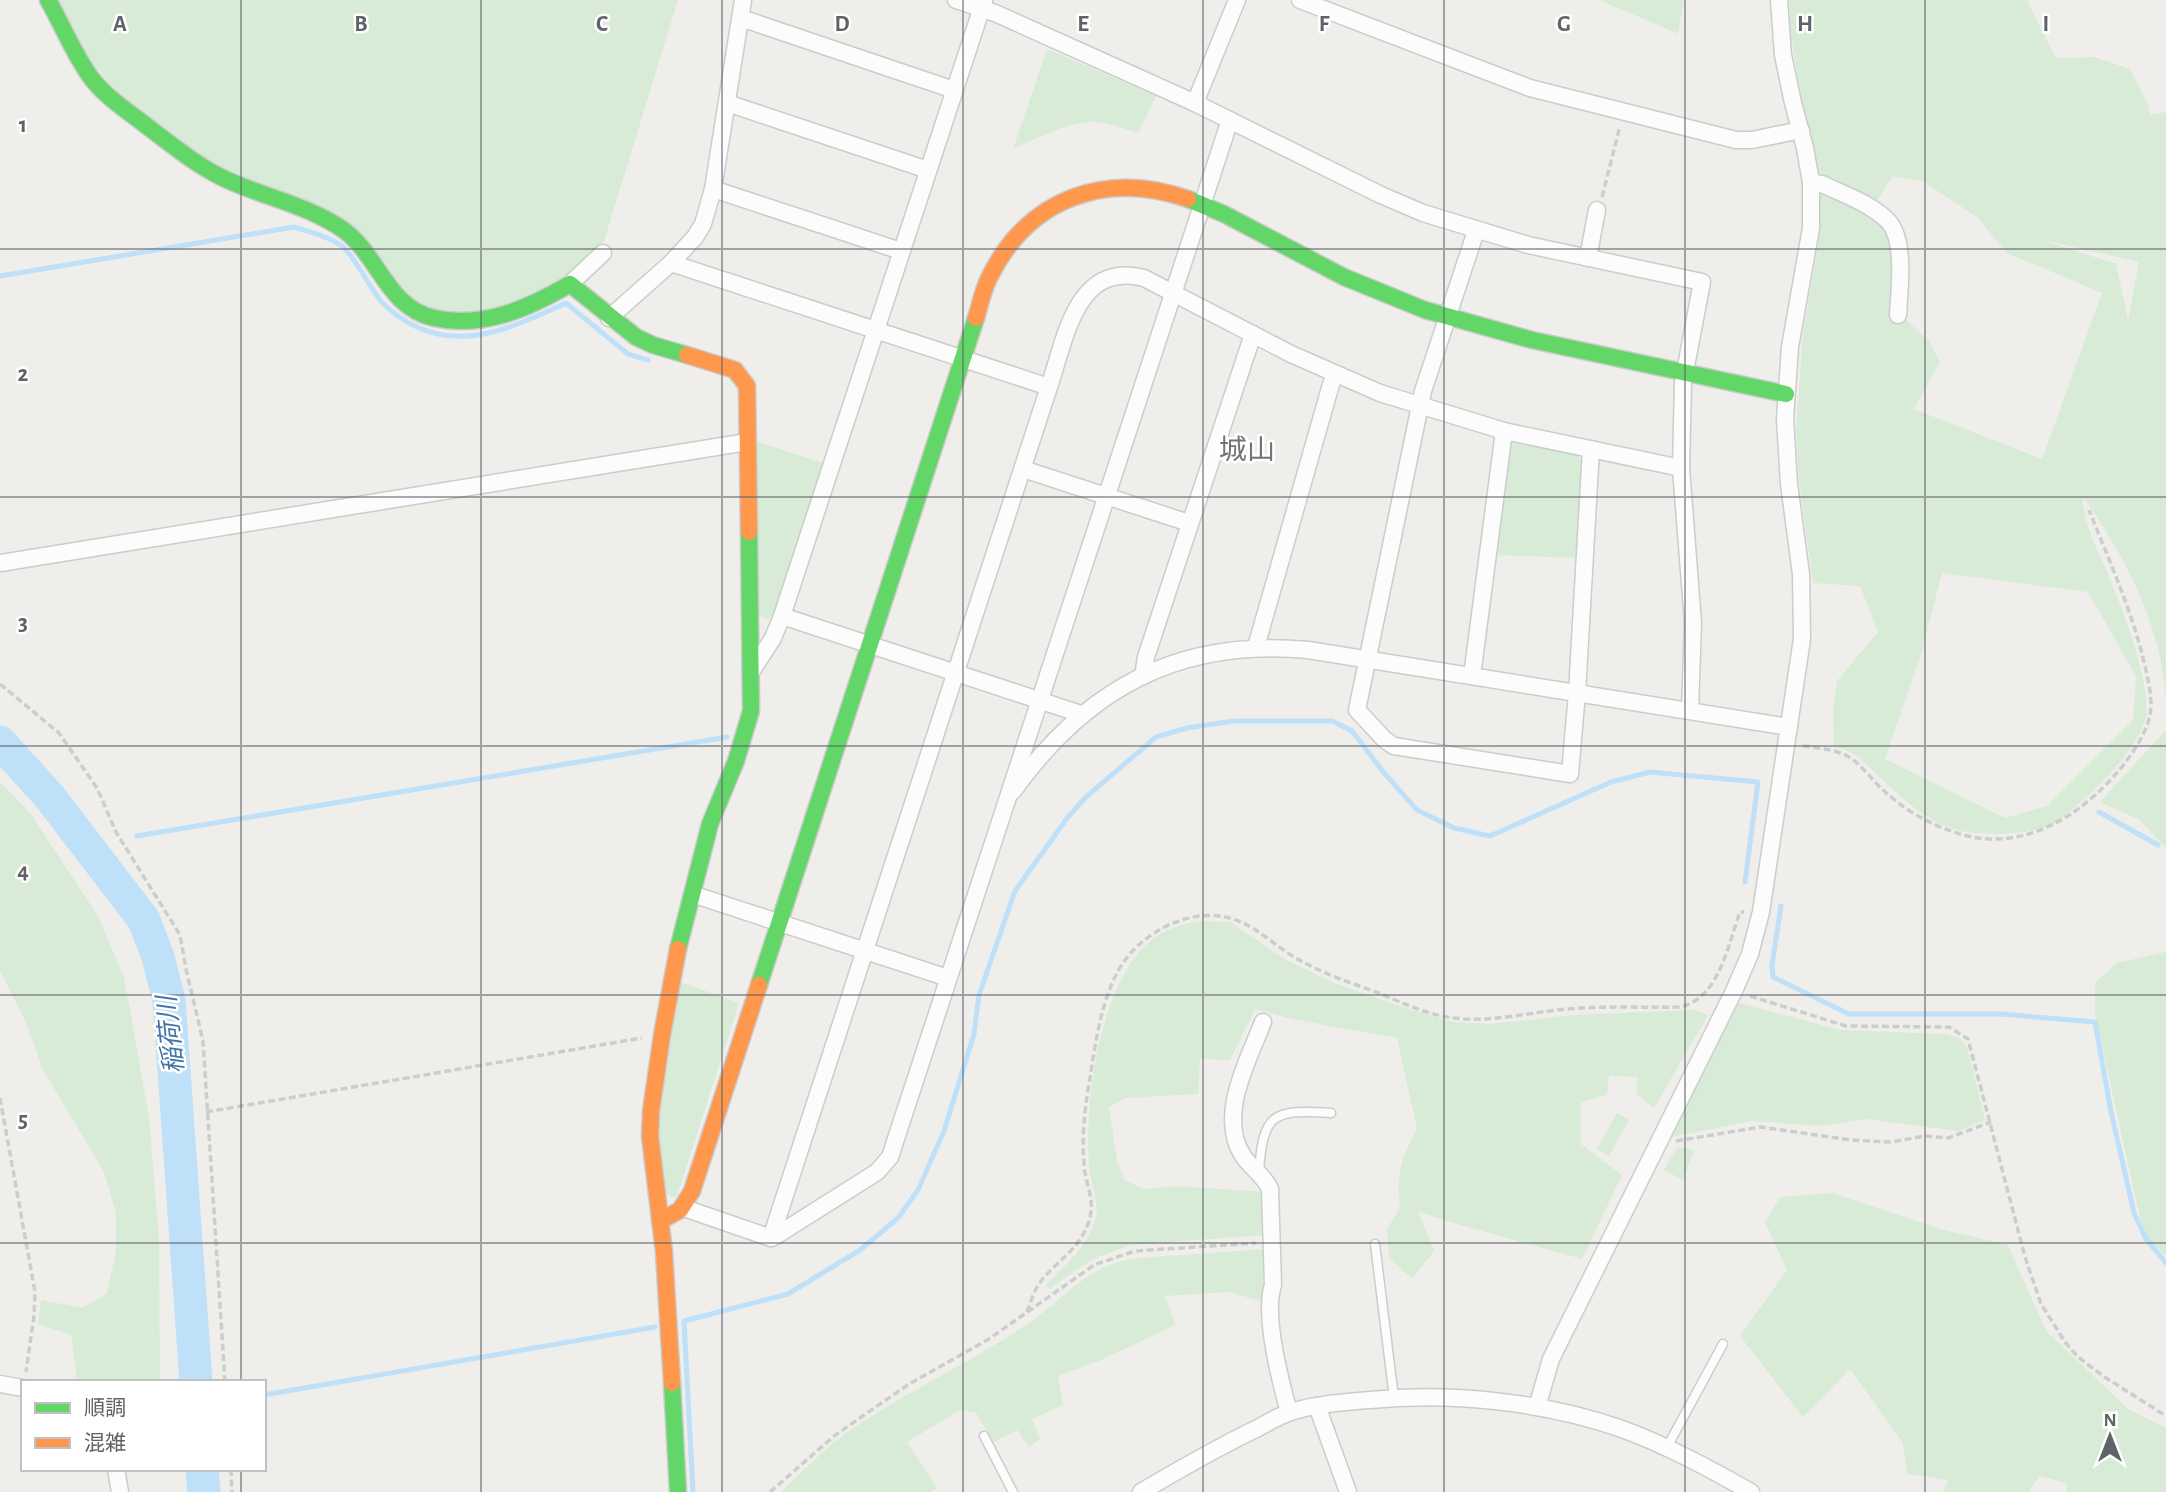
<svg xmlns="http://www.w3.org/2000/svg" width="2166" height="1492" font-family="'Alegreya Sans','Noto Sans JP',sans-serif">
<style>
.green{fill:#d8ebd6;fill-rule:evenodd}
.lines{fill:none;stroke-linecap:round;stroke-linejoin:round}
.stream{stroke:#bfe0f9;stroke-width:5}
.river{stroke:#bfe0f9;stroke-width:33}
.lane-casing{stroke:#cbcccc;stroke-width:11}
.street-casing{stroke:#cbcccc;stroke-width:19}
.fast-casing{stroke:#cacacb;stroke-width:19}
.slow-casing{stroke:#cacacb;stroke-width:19}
.path{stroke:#cacfcc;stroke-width:3.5;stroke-dasharray:7 3.5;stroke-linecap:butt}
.lane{stroke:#fdfcfc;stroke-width:8}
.street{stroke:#fdfcfc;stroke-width:16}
.fast{stroke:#63d668;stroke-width:16}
.slow{stroke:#ff974d;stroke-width:16}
.grid{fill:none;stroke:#5f6368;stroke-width:2;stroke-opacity:0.55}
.labels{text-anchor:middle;stroke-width:5;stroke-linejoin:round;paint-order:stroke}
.water-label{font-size:26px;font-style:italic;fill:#4174aa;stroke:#fff}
.quarter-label{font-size:28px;fill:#70757a;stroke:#fff}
.grid-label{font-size:23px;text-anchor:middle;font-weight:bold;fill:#5f6368;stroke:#fff;stroke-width:5;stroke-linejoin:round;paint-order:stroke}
</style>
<rect width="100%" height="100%" fill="#efeeea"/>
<g class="green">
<polygon points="57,0 678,0 604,241 562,278 522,299 472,314 447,313 418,304 406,294 351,225 224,170 179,140 114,88 85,55"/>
<polygon points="1599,0 1684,0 1678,34 1674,32"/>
<path d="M1789,0H2029L2028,3L2056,58L2094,57L2130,69L2148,105L2150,115L2166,112V700C2163,630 2124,553 2083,497C2083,524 2097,548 2107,572C2120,602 2155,691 2145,720C2135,752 2097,789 2072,809C2066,814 2061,820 2055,823C2029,836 1972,838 1945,826C1910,811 1886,781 1858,757C1852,752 1842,749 1834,746L1833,710L1837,681L1878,632L1860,586L1813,583L1799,480L1796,430L1803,334L1818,245L1820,190L1813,148L1800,90L1791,36ZM1893,176L1924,182L1977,217L2007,253L2102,293L2042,459L1914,409L1940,362L1929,341L1903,317L1905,255L1875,203ZM2039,239L2139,262L2128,320L2116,264ZM1942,573L2088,592L2136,676L2133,720L2047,806L2005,818L1885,759L1922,651Z"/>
<path d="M1047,49L1156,96L1138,133C1127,130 1116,125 1105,123C1075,117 1040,137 1013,149Z"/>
<polygon points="755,441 823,463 773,616 767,620 759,615"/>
<polygon points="1514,443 1578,456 1582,461 1576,558 1496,555 1509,449"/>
<polygon points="2166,730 2166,848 2140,820 2100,802"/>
<polygon points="0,782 30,813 98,916 124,977 149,1117 159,1240 160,1382 75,1382 76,1372 71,1335 38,1324 41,1300 83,1308 107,1293 116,1251 116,1213 104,1172 42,1068 26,1022 0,971"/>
<path d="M1203,921L1230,922L1286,960L1334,983L1408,1009L1454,1022L1491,1024L1574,1015L1694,1010L1708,1015L1654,1108L1637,1094V1077L1609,1076L1607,1095L1581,1102V1144L1622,1175L1582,1259L1443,1220L1418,1211L1434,1251L1412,1279L1389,1257L1387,1229L1400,1208C1396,1173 1401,1159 1417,1129L1397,1038L1292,1019L1255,1009L1230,1060L1200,1059L1198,1094L1125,1098L1109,1107L1117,1160L1124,1180L1144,1189L1177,1186L1263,1192L1265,1235L1130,1245L1093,1259L1049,1289L1046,1285C1065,1265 1090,1245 1096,1217C1099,1198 1090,1182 1089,1164C1084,1100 1101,967 1162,933C1174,926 1189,923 1203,921Z"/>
<polygon points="2166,952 2166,1256 2149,1241 2141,1222 2095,1014 2095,983 2117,963"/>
<polygon points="680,982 739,1003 677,1196 672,1197 666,1194 658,1136 661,1104"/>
<polygon points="1739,1003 1840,1030 1946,1034 1959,1038 1967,1047 1985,1120 1958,1131 1866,1119 1820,1126 1752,1121 1671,1137"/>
<polygon points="1617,1113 1629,1120 1609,1156 1597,1149"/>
<polygon points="1677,1147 1694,1150 1683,1180 1664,1170"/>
<polygon points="1833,1193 1940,1229 2008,1245 2046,1331 2128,1409 2166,1428 2166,1492 2067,1492 2066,1483 2040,1476 2028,1492 1943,1492 1948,1480 1907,1474 1903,1443 1850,1369 1803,1417 1740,1336 1787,1270 1765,1222 1780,1197"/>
<path d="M1267,1249L1261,1301L1229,1292L1165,1296L1175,1325L1101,1360L1058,1376L1063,1405L1032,1419L1040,1439L1029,1447L1017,1430L994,1442L976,1413L960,1410L907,1442L937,1488L931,1492H781C802,1472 822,1451 845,1434C904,1393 970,1363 1029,1323C1069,1296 1085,1265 1138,1258Z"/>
</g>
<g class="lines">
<g class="stream">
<path d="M0,276L294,227C310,232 330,237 343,247C355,257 369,286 380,300C390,312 404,321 419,328C470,350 519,324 566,303L628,354L648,360"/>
<polyline points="2099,812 2158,845"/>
<polyline points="137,836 727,737"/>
<polyline points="1781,906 1772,965 1773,977 1849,1014 2001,1014 2095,1022 2111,1112 2134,1213 2146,1239 2166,1263"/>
<polyline points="264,1395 655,1327"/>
<polyline points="693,1492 684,1321 788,1294 860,1250 898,1218 918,1190 944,1131 974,1034 979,995 1015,891 1068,817 1086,797 1156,737 1187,728 1233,721 1332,721 1352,731 1385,774 1417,810 1454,828 1490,836 1611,782 1650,772 1758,782 1745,882"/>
</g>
<g class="river">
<polyline points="0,742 49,796 144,920 158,957 169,1000 196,1382"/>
<polyline points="202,1469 204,1492"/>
</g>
<defs>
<g id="lane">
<path d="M1259,1172C1263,1113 1273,1109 1331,1113"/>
<polyline points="1375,1244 1394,1398"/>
<polyline points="984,1436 1013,1492"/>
<polyline points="1666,1449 1723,1344"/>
</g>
<g id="street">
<polyline points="956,0 995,13 1195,103 1381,195 1423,213 1528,245 1702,282 1683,382 1681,468 1693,623 1690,710"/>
<polyline points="1300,0 1530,88 1736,140 1752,140 1801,130"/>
<polyline points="741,18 954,90"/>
<polyline points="727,103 928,170"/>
<polyline points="1195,103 1237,0"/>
<path d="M1811,182L1822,184C1843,194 1869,203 1886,219C1907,237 1899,291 1898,315"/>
<polyline points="713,189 901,251"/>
<polyline points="1476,231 1423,391 1357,710 1385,740 1394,746 1570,774 1577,693 1591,449"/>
<polyline points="1588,258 1597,210"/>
<polyline points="671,263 1049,387"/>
<polyline points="570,284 603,253"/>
<polyline points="609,318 671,263 695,237 703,224 713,189 743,0"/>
<polyline points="1023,469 1189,523"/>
<polyline points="0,563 747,442"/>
<polyline points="782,616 1081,714"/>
<polyline points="1256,647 1334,374"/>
<polyline points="751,672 773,638 782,616 984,1"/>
<polyline points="1143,676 1146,657 1253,334"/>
<polyline points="1472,676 1504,431"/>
<path d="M1013,791C1087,688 1179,638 1308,650L1789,727"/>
<polyline points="692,894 948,978"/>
<path d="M1263,1022C1248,1061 1217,1116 1243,1156C1251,1168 1263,1174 1270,1189L1273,1285C1263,1316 1280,1380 1289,1412"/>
<polyline points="684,1208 771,1238 774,1237 877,1172 890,1157 1230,120"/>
<path d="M771,1238L1049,387C1065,340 1076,260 1144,278L1291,354L1380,393L1504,431L1681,468"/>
<polyline points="0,1384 23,1388"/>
<polyline points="1317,1406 1348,1492"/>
<polyline points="1537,1407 1551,1359 1734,991 1750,954 1761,912 1802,639 1801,574 1789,484 1785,419 1790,347 1811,228 1811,182 1805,148 1793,103 1783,55 1779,0"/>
<polyline points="116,1469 120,1492"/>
<path d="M1141,1492C1180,1469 1218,1447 1258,1428C1269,1422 1280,1415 1291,1412C1316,1404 1344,1402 1370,1400C1451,1392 1545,1402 1622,1429C1666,1445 1710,1469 1751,1492"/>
</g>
<g id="fast">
<path d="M48,0C63,26 74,55 92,79C107,98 129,112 148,127C172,145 196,165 223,178C262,197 309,205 345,231C379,257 388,308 434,318C483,329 529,308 570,284L636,337L653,345L687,355"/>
<polyline points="1188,199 1224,214 1344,277 1425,310 1532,340 1786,394"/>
<polyline points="678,949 710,824 736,761 751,711 749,532"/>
<polyline points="759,985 976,318"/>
<polyline points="672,1383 678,1492"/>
</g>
<g id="slow">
<path d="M976,318C980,305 983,290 989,278C1028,198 1106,170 1188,199"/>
<polyline points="687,355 735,370 747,386 749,532"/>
<polyline points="660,1221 680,1210 692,1191 759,985"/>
<polyline points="672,1383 664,1252 650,1136 651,1111 662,1035 678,949"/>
</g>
</defs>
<use href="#lane" class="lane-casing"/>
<use href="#street" class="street-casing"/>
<use href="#fast" class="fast-casing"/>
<use href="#slow" class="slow-casing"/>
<g class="path">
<polyline points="1602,197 1620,126"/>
<polyline points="0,684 59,733 97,788 116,832 180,935 186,969 203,1041 225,1382"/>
<path d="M1803,746C1818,748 1835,749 1849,757C1863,766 1871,779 1883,790C1901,807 1927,823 1951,831C2020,857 2083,816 2125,763C2137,746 2150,728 2151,706C2151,688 2146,671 2142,654C2129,604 2108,558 2089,510"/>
<polyline points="1750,996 1846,1026 1949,1027 1968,1039 2025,1257 2041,1304 2065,1342 2078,1357 2103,1376 2166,1416"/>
<polyline points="0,1098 35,1292 34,1316 26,1372"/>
<polyline points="206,1112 642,1038"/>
<polyline points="1676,1141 1760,1127 1850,1140 1891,1142 1925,1136 1948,1138 1991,1122"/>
<path d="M1027,1312C1030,1304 1033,1294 1037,1287C1052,1263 1079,1252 1089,1221C1096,1199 1085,1185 1084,1164C1082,1139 1084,1115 1088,1090C1095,1050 1098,1010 1117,973C1137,934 1190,905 1233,919C1256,926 1275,946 1296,958C1321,973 1351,983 1379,993C1402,1003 1428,1015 1454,1018C1485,1022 1518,1015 1549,1011C1593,1005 1637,1008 1681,1007C1720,997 1728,944 1740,912H1744"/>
<polyline points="231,1469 232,1492"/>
<polyline points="770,1492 834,1436 909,1384 989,1339 1094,1265 1135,1251 1256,1243"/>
</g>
<use href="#lane" class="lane"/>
<use href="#street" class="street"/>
<use href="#fast" class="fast"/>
<use href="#slow" class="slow"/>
</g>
<path class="grid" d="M241,0V1382M481,0V1492M722,0V1492M963,0V1492M1203,0V1492M1444,0V1492M1685,0V1492M1925,0V1492M0,249H2166M0,497H2166M0,746H2166M0,995H2166M0,1243H2166M241,1469V1492"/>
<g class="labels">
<g class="water-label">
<text transform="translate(170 1035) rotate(-96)" y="9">稲荷川</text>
</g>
<g class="quarter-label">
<text x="1247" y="459">城山</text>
</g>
</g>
<g class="grid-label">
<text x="120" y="31">A</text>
<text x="361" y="31">B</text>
<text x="602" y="31">C</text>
<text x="842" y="31">D</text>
<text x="1083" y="31">E</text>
<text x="1324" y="31">F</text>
<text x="1564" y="31">G</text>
<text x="1805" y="31">H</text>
<text x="2046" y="31">I</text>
<text x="23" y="132">1</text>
<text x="23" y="381">2</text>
<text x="23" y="630">3</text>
<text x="23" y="878">4</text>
<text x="23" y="1127">5</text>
</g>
<rect x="21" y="1380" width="245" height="91" fill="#ffffff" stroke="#bfc1c3" stroke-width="2"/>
<rect x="35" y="1403" width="35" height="10" fill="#63d668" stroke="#bfc1c3" stroke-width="2"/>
<text x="84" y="1415" font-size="21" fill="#5f6368">順調</text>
<rect x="35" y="1438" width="35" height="10" fill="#ff974d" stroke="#bfc1c3" stroke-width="2"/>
<text x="84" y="1450" font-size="21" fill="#5f6368">混雑</text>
<g transform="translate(2110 1436)" stroke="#ffffff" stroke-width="5" paint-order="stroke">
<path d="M0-5L12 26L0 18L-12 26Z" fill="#5f6368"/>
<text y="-10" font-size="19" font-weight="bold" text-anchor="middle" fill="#5f6368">N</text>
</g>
</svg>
